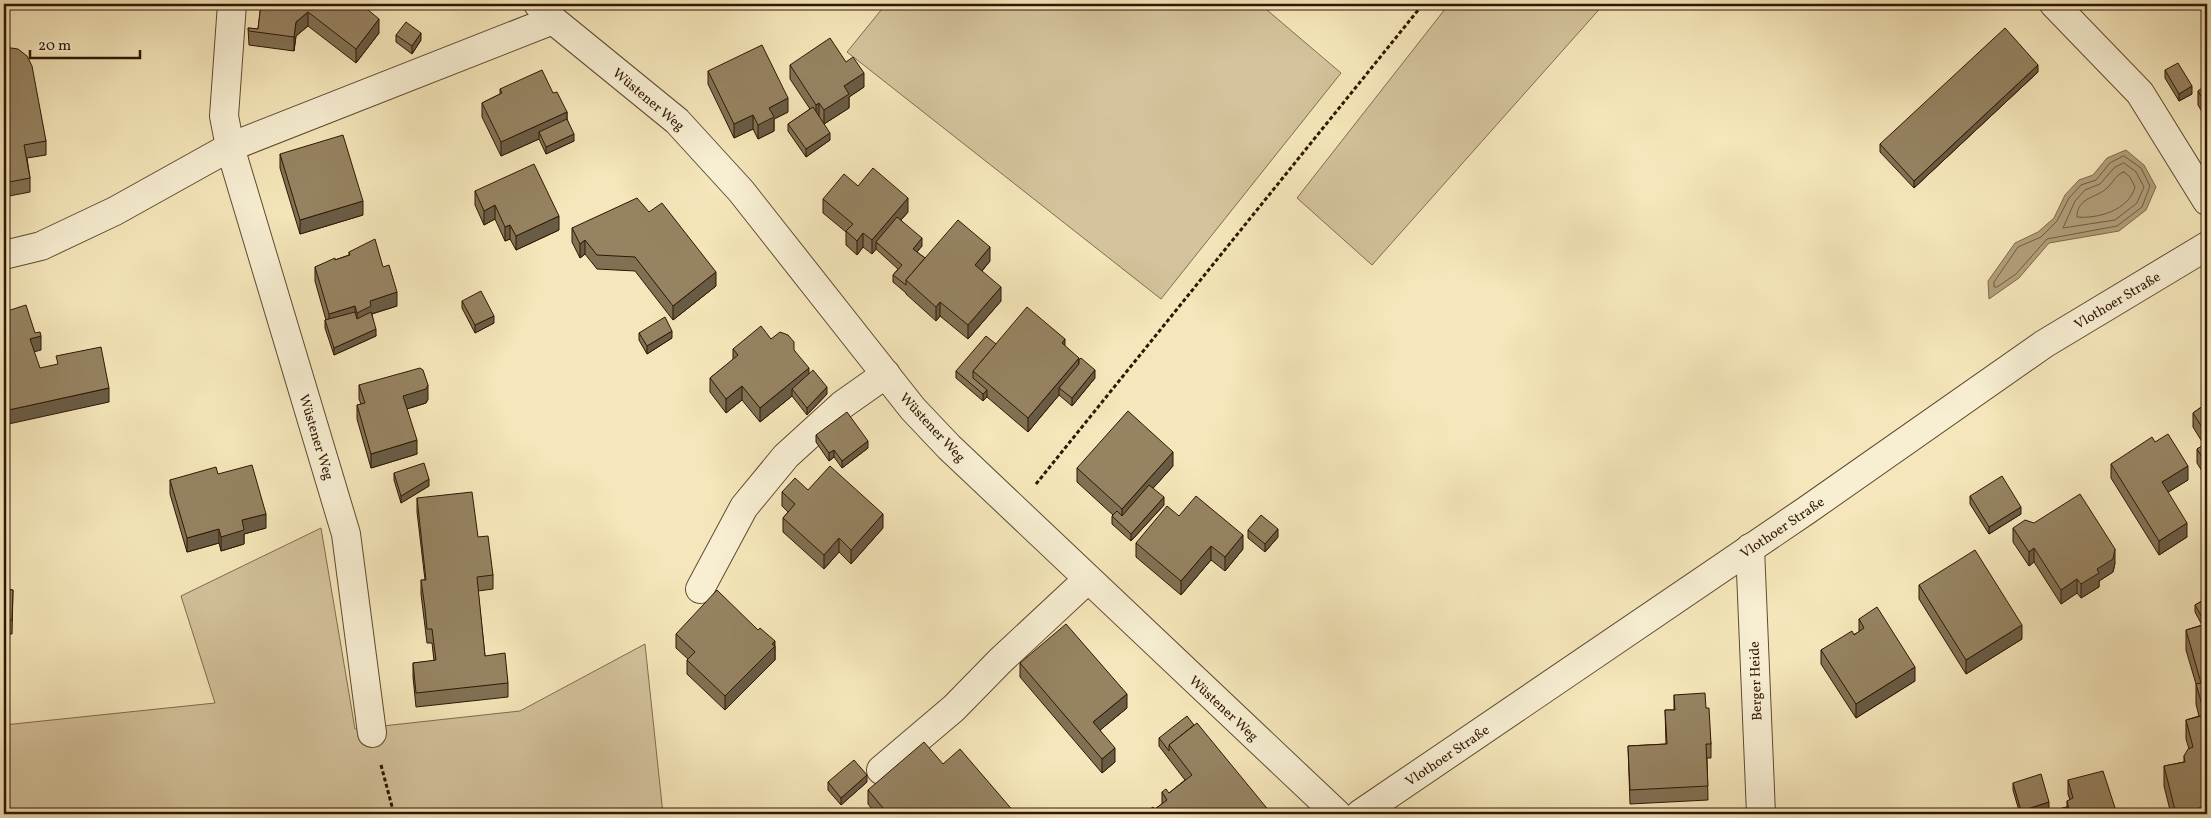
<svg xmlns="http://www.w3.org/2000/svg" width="2211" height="818" font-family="Vollkorn,serif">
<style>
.green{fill:#d4c39c;stroke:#826c4f}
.water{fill:#b2a07c;stroke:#7e694b}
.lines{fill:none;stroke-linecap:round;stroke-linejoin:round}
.shore{stroke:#715b3f;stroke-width:1}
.minor-casing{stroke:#614a30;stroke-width:30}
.path{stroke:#301602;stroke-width:3;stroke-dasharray:4 2.5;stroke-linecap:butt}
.minor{stroke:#f8efd3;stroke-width:28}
.wall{fill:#817154;stroke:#301602}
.shaded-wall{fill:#695c45;stroke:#301602}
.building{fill:#968362;stroke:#301602}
.labels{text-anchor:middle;stroke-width:4.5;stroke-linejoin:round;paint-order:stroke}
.street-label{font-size:14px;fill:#301602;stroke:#f8efd3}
</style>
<rect width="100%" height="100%" fill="#f5e7bb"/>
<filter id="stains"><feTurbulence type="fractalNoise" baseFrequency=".004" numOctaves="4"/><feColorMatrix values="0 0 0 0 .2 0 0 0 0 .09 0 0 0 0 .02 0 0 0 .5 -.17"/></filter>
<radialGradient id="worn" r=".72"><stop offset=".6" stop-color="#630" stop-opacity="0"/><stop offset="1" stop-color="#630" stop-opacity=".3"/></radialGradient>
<g class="green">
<polygon points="886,4 1260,4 1341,73 1161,299 847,52"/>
<polygon points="1449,4 1604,4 1372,265 1297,198"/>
<polygon points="321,528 355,729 520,711 645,644 663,814 4,814 4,725 215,703 181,596"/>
</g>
<polygon class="water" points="2126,150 2144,165 2156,187 2146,210 2119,231 2049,243 2019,278 1989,299 1988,281 2015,243 2038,232 2054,218 2065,195 2079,180 2093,175 2107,158"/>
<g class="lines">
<g class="shore">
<polygon points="2124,156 2141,168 2150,186 2142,207 2117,226 2047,239 2016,274 1997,287 1994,287 1994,282 2018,247 2041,237 2057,221 2069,198 2081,185 2096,180 2110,163"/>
<polygon points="2124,163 2136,172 2144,187 2137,203 2115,220 2063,228 2075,201 2085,190 2100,184 2114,168"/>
<path d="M2124,172L2130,177L2135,187C2129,210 2098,219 2077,217C2077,197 2097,198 2107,188C2113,183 2116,174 2124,172Z"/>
</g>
<defs>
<g id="minor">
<polyline points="232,4 224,116 230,147 346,534 372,733"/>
<polyline points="538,4 553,20 677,121 741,191 913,409 949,447 1337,814"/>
<polyline points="2054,4 2140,93 2207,201"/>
<polyline points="4,255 41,246 115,211 230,147 553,20"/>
<polyline points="1750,548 1761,814"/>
<polyline points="700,589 744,507 786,456 842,405 886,374"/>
<polyline points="881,770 954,708 1000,661 1088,579"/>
<polyline points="1360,814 1807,510 2044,344 2207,246"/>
</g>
</defs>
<use href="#minor" class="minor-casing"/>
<g class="path">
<polyline points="1036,484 1423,4"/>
<polyline points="381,765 394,814"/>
</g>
<use href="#minor" class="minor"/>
</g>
<g class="wall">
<polygon points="261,4 365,4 364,6 379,33 356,63 308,26 296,36 294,51 249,45 248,28 258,29"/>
<polygon points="396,35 421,40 412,54 396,42"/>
<polygon points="4,47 46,141 46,155 27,158 30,178 30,192 4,197"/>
<polygon points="846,62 864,87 849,97 849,108 824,124 830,140 806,157 788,131 788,124 810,109 790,79 790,65"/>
<polygon points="2165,70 2192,94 2179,101 2165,78"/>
<polygon points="708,71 788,112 774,119 774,131 758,139 753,129 734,138 708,84"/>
<polygon points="2038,72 1914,188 1880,152 1880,144"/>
<polygon points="2207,85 2207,120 2198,105 2198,91"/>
<polygon points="500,89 553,93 567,112 567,119 574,141 546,154 539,139 501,156 482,117 482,103 500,94"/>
<polygon points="280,154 363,215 300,234 280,168"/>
<polygon points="858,186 908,212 901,220 922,246 917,252 925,258 990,261 982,271 1001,301 968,339 940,316 936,321 906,294 906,293 893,282 893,275 898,269 876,249 872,254 863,247 857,255 846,245 846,232 823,213 823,199"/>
<polygon points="475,191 559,230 516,250 510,239 505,241 495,219 484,225 475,205"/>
<polygon points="649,212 716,286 673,320 635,271 597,269 585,254 580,258 572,242 572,228"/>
<polygon points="349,252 397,306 372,314 376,336 334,355 325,328 325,320 326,320 315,281 315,267 349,255"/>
<polygon points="462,301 494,323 475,333 462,308"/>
<polygon points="639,333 672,338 647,354 639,340"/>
<polygon points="771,339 794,350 809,374 827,394 807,415 792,396 760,422 742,400 726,413 710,392 710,378 733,360 733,349"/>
<polygon points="996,344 1065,346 1095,378 1072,406 1059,395 1028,432 987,397 983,401 956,378 956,371"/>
<polygon points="359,385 428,399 426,403 407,409 417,454 371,468 357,419 357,405 361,404 359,399"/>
<polygon points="2207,403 2207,479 2197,463 2197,449 2204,445 2193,427 2193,413"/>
<polygon points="816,435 868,448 842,468 834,457 829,461 816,442"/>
<polygon points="2155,442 2188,480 2168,492 2187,537 2159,555 2111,478 2111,464"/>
<polygon points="1173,466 1153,488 1164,505 1131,541 1112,524 1112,516 1113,515 1077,482 1077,468"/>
<polygon points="394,473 429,486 401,503 394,480"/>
<polygon points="218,474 266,528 244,534 244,544 221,551 219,543 187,552 170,494 170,480"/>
<polygon points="808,490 883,528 851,564 839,552 824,569 783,532 783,518 788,512 782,506 782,492"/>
<polygon points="1970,496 2021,514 1989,534 1970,504"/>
<polygon points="417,498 478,537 493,575 493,589 478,591 485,656 508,683 508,697 416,707 413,677 413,663 434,661 432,643 427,643 421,594 421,580 425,580 417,512"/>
<polygon points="1179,516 1243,549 1225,571 1211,560 1181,595 1136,557 1136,543"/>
<polygon points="2013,528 2115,563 2113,572 2099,581 2099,587 2081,598 2077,593 2061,604 2034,562 2029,566 2013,542"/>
<polygon points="1248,530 1278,537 1265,552 1248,538"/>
<polygon points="1919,585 2022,639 1966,674 1919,599"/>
<polygon points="4,589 13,590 12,634 4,634"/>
<polygon points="2207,598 2207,814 2171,814 2164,786 2164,766 2184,762 2184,756 2189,749 2186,739 2186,720 2199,716 2196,704 2196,684 2186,650 2186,630 2202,625 2195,612 2195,605"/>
<polygon points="1859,619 1915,681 1856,718 1821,664 1821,650 1859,632"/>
<polygon points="676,634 775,646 775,660 725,710 687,674 687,660 688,659 676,648"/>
<polygon points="1020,663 1127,708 1100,730 1115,762 1102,773 1020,677"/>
<polygon points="1674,695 1706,708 1711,744 1711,758 1707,758 1708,800 1630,804 1628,746 1666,744 1665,710 1674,710"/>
<polygon points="1194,725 1270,814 1155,809 1162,804 1162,792 1169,793 1185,780 1159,746 1159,738"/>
<polygon points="943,764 1015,814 876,814 868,804 868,790"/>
<polygon points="2068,780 2117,814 2051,814 2051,811 2067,807 2067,801 2070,800 2068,794"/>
<polygon points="828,782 867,782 841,805 828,790"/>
<polygon points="2013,783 2049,810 2033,814 2020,814 2013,790"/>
</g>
<g class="shaded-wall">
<polygon points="308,12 308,26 296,36 294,51 294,37 296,22"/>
<polygon points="379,19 379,33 356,63 356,49"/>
<polygon points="421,33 421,40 412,54 412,46"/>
<polygon points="2038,65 2038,72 1914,188 1914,181"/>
<polygon points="864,73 864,87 849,97 849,108 824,124 824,110 844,86"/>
<polygon points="2192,86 2192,94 2179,101 2179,94"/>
<polygon points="788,98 788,112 774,119 774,131 758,139 758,125 769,108"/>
<polygon points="819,103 819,117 816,119 816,105"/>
<polygon points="567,112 567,126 539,132 539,139 501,156 501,142"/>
<polygon points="753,115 753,129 734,138 734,124"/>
<polygon points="830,133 830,140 806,157 806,149"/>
<polygon points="574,134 574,141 546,154 546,147"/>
<polygon points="908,198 908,212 879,245 876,242 876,249 872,254 872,240"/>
<polygon points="363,201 363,215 300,234 300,220"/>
<polygon points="495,205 495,219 484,225 484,211"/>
<polygon points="559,216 559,230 516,250 516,236"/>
<polygon points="510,225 510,239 505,241 505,227"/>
<polygon points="863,233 863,247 857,255 857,241"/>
<polygon points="922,238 922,246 913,256 913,249"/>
<polygon points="585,240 585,254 580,258 580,244"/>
<polygon points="990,247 990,261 975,279 975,265"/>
<polygon points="716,272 716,286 673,320 673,306"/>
<polygon points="1001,287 1001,301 968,339 968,325"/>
<polygon points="397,292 397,306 371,314 357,327 357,313 370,301"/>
<polygon points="940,302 940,316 936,321 936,307"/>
<polygon points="355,306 355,320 329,328 329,314"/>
<polygon points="494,316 494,323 475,333 475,325"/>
<polygon points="376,329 376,336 334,355 334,348"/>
<polygon points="672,331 672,338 647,354 647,346"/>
<polygon points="41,336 41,350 30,353 30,339"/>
<polygon points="1065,339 1065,352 1062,343"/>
<polygon points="1079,358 1079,372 1059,388 1059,395 1028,432 1028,418"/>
<polygon points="809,368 809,382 792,389 792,396 760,422 760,408"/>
<polygon points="1095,370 1095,378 1072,406 1072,398"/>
<polygon points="428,385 428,399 426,403 403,410 403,396"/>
<polygon points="742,386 742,400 726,413 726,399"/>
<polygon points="827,387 827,394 807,415 807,408"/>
<polygon points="109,388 109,402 4,425 4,411"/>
<polygon points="987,390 987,397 983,401 983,394"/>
<polygon points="417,440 417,454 371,468 371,454"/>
<polygon points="868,441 868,448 842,468 842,461"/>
<polygon points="834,450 834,457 829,461 829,453"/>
<polygon points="1173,452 1173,466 1122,523 1122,509"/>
<polygon points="2188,466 2188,480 2162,496 2162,482"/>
<polygon points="429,479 429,486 401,503 401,496"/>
<polygon points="1164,497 1164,505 1131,541 1131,534"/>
<polygon points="2021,507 2021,514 1989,534 1989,527"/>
<polygon points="266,514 266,528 244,534 244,544 221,551 221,537 242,520"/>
<polygon points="883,514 883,528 851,564 851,550"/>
<polygon points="2187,523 2187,537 2159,555 2159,541"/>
<polygon points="219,529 219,543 187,552 187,538"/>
<polygon points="1278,529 1278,537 1265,552 1265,544"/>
<polygon points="1243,535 1243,549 1225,571 1225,557"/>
<polygon points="839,538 839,552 824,569 824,555"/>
<polygon points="1211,546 1211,560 1181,595 1181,581"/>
<polygon points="2034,548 2034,562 2029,566 2029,552"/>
<polygon points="2115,549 2115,563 2113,572 2099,581 2099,587 2081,598 2081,584 2097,569"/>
<polygon points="2077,579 2077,593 2061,604 2061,590"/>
<polygon points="2022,625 2022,639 1966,674 1966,660"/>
<polygon points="775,641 775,660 725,710 725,696"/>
<polygon points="1915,667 1915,681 1856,718 1856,704"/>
<polygon points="1127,694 1127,708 1093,736 1093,722"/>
<polygon points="1115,748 1115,762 1102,773 1102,759"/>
<polygon points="867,775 867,782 841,805 841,798"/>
<polygon points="2049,802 2049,810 2033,814 2021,814 2021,811"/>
<polygon points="2207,806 2207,814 2176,814"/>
</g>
<g class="building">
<polygon points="261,4 361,4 379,19 356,49 308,12 296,22 294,37 249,31 248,28 258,29"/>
<polygon points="406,22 421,33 412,46 396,35"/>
<polygon points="2005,28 2038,65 1914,181 1880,144"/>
<polygon points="830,38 846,62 853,57 864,73 844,86 849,94 824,110 819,103 816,105 790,65"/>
<polygon points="762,45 788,98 769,108 774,117 758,125 753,115 734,124 708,71"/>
<polygon points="4,47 18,49 27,56 32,66 46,141 24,145 30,178 4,183"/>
<polygon points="2178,63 2192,86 2179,94 2165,70"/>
<polygon points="542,70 553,93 557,92 567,112 501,142 482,103 502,93 500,89"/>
<polygon points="2207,85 2207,106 2198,91"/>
<polygon points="813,107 830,133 806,149 788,124"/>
<polygon points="567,119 574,134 546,147 539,132"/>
<polygon points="343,135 363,201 300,220 280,154"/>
<polygon points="534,164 559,216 516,236 510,225 505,227 495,205 484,211 475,191"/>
<polygon points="873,168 908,198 872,240 863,233 857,241 846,231 853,224 823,199 844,174 858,186"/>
<polygon points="637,198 649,212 662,203 716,272 673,306 635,257 597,255 585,240 580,244 572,228"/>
<polygon points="897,217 922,238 913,249 925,258 906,280 906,285 893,275 902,265 876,242"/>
<polygon points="958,220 990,247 975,265 1001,287 968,325 940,302 936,307 906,280"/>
<polygon points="375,239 383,267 389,265 397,292 370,301 371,306 357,313 355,306 329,314 315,267 335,258 335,260 350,255 349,252"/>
<polygon points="481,291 494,316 475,325 462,301"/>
<polygon points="26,305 35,333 40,332 41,336 30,339 40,368 58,364 56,356 101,347 109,388 4,411 4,312"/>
<polygon points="1027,307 1065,339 1062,343 1079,358 1028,418 973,371"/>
<polygon points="355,312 357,319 371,312 376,329 334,348 325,320"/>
<polygon points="665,317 672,331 647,346 639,333"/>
<polygon points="761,326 771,339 780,332 788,335 794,342 794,350 809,368 760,408 742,386 726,399 710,378 738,355 733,349"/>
<polygon points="986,336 996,344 973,371 973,378 987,390 983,394 956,371"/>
<polygon points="1081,358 1095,370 1072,398 1059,388 1079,364 1079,360"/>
<polygon points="420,368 423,370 428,385 426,389 403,396 417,440 371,454 357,405 365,403 359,385"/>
<polygon points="813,370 827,387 807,408 792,389"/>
<polygon points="2207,403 2207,435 2193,413"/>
<polygon points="1128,411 1173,452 1122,509 1077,468"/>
<polygon points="847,412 868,441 842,461 834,450 829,453 816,435"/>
<polygon points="2168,434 2188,466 2162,482 2187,523 2159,541 2111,464 2152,437 2155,442"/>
<polygon points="2207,443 2207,465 2197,449"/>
<polygon points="424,463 429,479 401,496 394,473"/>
<polygon points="252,465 266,514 242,520 244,530 221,537 219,529 187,538 170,480 216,467 218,474"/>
<polygon points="830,466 883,514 851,550 839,538 824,555 783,518 795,504 782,492 795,478 808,490"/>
<polygon points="2002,476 2021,507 1989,527 1970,496"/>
<polygon points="1149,485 1164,497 1131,534 1112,516 1117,511 1122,516"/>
<polygon points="472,492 478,537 488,536 493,575 477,577 485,656 505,653 508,683 416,693 413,663 436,660 432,629 427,629 425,608 421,580 426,580 417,498"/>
<polygon points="2080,494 2115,549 2113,559 2097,569 2099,573 2081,584 2077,579 2061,590 2034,548 2029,552 2013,528 2025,520 2034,523"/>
<polygon points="1196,496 1243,535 1225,557 1211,546 1181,581 1136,543 1167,506 1179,516"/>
<polygon points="1261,515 1278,529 1265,544 1248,530"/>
<polygon points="1975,550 2022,625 1966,660 1919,585"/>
<polygon points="4,589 13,590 12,620 4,620"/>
<polygon points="717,590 758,630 760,628 775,641 772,644 775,646 725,696 687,660 695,652 676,634"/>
<polygon points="2207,598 2207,624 2206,624 2195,605"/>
<polygon points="1877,607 1915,667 1856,704 1821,650 1852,631 1854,635 1864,628 1859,619"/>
<polygon points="1066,624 1127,694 1093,722 1115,748 1102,759 1020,663"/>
<polygon points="2207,624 2207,806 2176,814 2164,766 2185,762 2184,756 2188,749 2193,747 2186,720 2205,715 2196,684 2201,683 2186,630"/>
<polygon points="1705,693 1706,708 1709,708 1711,744 1706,744 1708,786 1630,790 1628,746 1667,744 1665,710 1675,710 1674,695"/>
<polygon points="1187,716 1194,725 1169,745 1169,751 1159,738"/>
<polygon points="1197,723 1270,812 1268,814 1143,814 1153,807 1155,809 1167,800 1162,792 1166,789 1169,793 1192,775 1169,745"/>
<polygon points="924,742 943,764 960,749 1015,813 1013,814 888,814 868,790"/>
<polygon points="854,760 867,775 841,798 828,782"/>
<polygon points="2103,771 2117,814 2070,814 2067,801 2073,798 2068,780"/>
<polygon points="2041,774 2049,802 2021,811 2013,783"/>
<polygon points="2067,807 2069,814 2052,814 2051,811"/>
</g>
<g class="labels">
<g class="street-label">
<text transform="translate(649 99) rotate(40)" y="5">Wüstener Weg</text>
<text transform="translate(2117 300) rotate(-31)" y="5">Vlothoer Straße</text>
<text transform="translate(933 427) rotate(47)" y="5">Wüstener Weg</text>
<text transform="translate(317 437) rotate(73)" y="5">Wüstener Weg</text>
<text transform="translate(1782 527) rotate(-34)" y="5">Vlothoer Straße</text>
<text transform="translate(1755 681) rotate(-92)" y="5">Berger Heide</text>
<text transform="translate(1224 708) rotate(43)" y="5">Wüstener Weg</text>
<text transform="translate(1447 755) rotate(-34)" y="5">Vlothoer Straße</text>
</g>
</g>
<rect width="2211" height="818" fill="none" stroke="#f5e7bb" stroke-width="20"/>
<rect x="5" y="5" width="2201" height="808" fill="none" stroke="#301602" stroke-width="2.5"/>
<rect x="10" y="10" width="2191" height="798" fill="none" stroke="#301602"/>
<path d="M30 50v8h110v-8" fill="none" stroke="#301602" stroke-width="2.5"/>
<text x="38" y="50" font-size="15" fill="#301602" stroke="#f8efd3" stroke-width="4" paint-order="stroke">20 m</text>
<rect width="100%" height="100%" filter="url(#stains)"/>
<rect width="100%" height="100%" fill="url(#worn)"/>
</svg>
